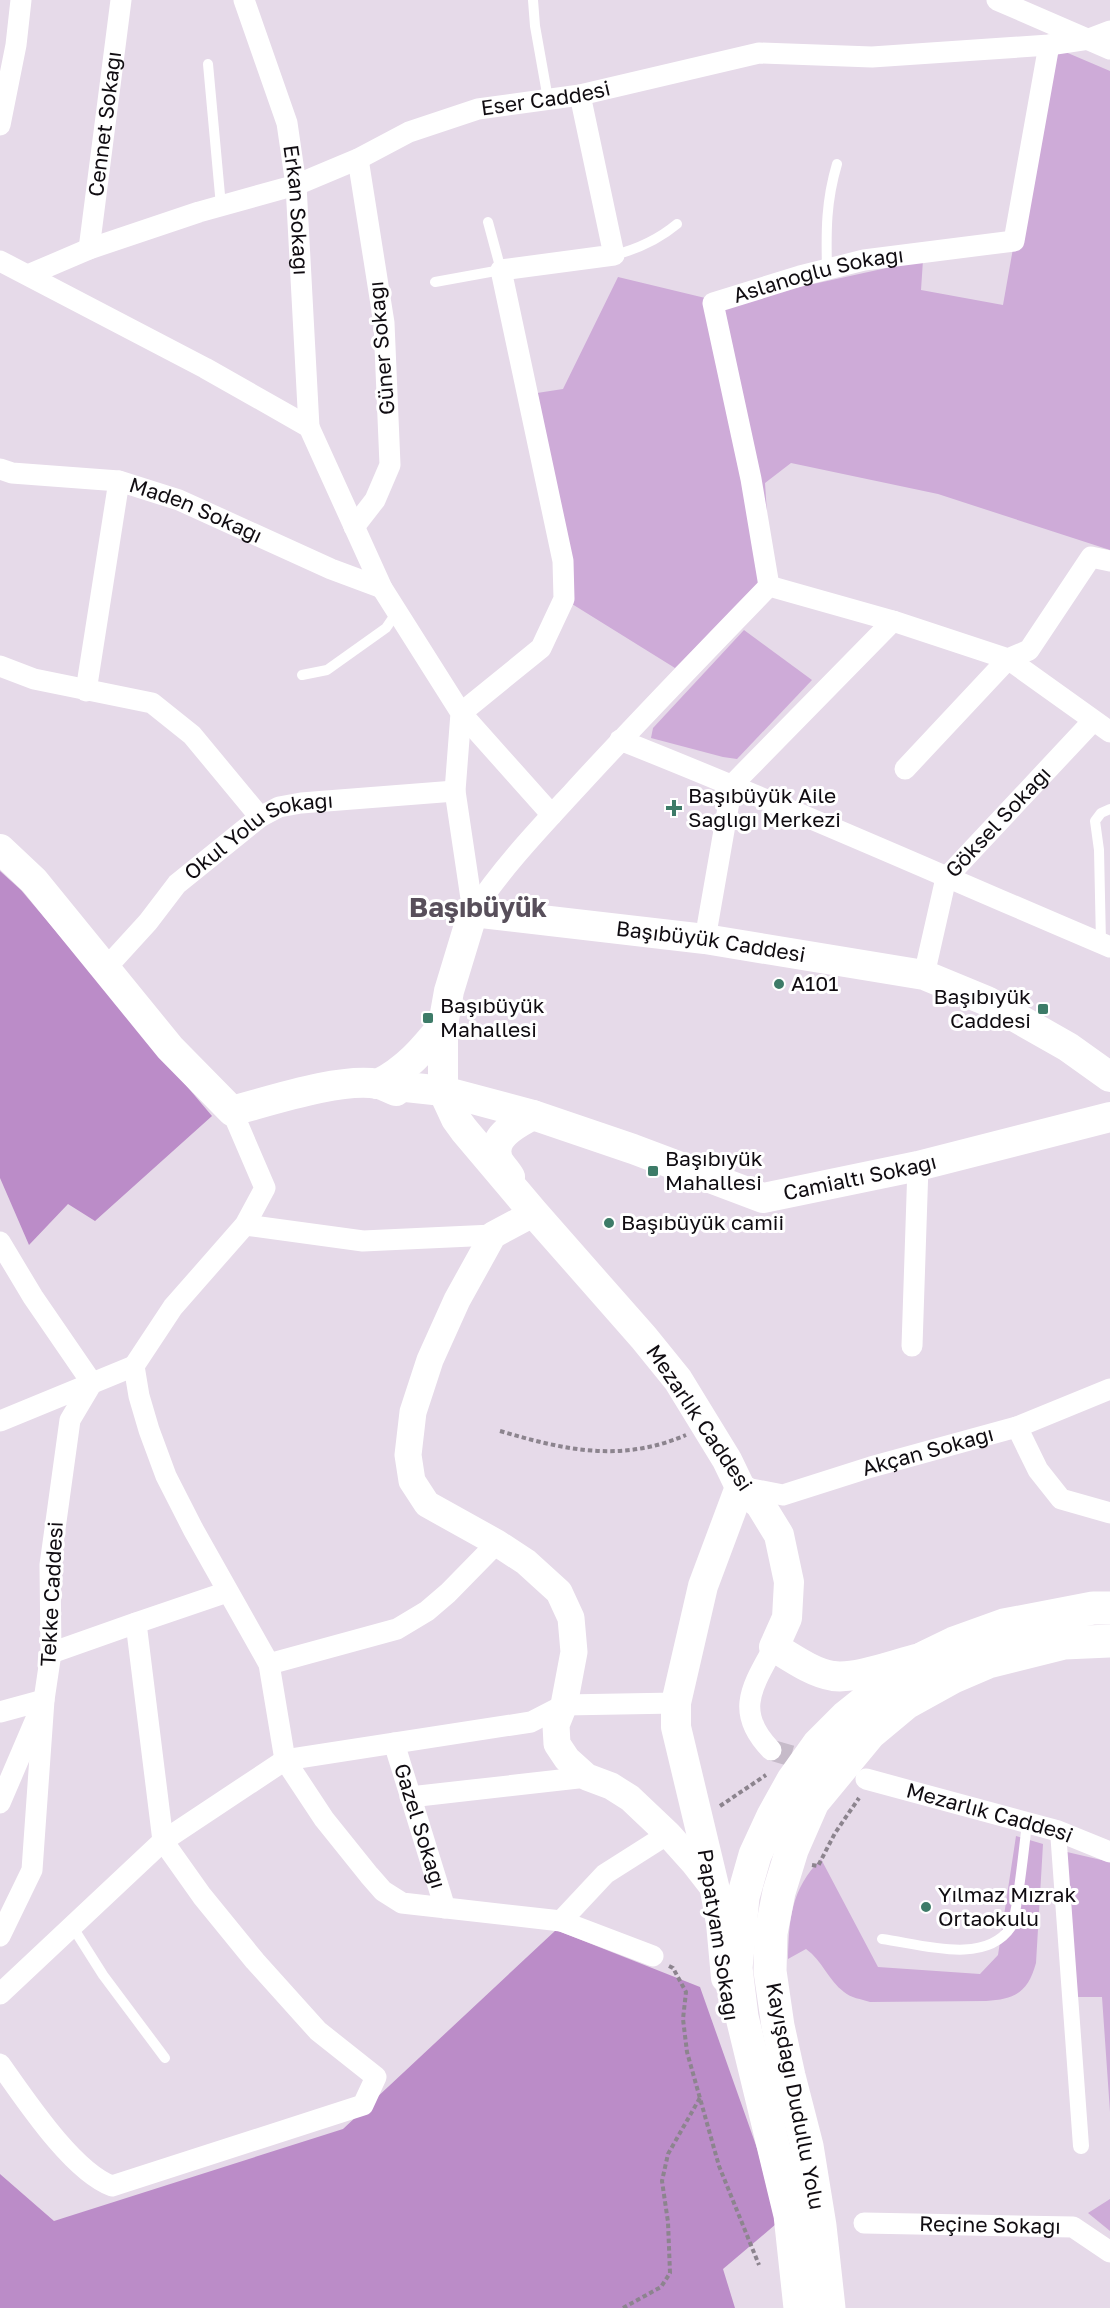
<svg xmlns="http://www.w3.org/2000/svg" width="1110" height="2308" font-family="'Golos Text',sans-serif">
<style>
.green{fill:#ceabd8}
.forest{fill:#bb8cc8}
.lines{fill:none;stroke-linecap:round;stroke-linejoin:round}
.minor-tunnel{stroke:#c6bbc9;stroke-width:21;stroke-dasharray:21 10;stroke-linecap:butt}
.path{stroke:#8c848e;stroke-width:4;stroke-dasharray:4.5 3;stroke-linecap:butt}
.service{stroke:#fff;stroke-width:10}
.pedestrian{stroke:#fff;stroke-width:16}
.minor{stroke:#fff;stroke-width:21}
.tertiary{stroke:#fff;stroke-width:27}
.secondary{stroke:#fff;stroke-width:30}
.primary{stroke:#fff;stroke-width:33}
.poi-dot{fill:#3d7b68;stroke:#fff;stroke-width:2}
.labels{text-anchor:middle;stroke-width:6;stroke-linejoin:round;paint-order:stroke}
.street-label{font-size:21px;fill:#100c11;stroke:#fff}
.poi-label{font-size:21px;fill:#100c11;stroke:#fff;text-anchor:start}
.district-label{font-size:27px;font-weight:bold;fill:#584f5b;stroke:#fff}
</style>
<rect width="100%" height="100%" fill="#e6dae9"/>
<g class="green">
<polygon points="1049,45 1110,71 1110,550 938,494 791,463 765,483 771,574 675,668 564,599 524,395 563,389 618,277 726,303 923,260 921,290 1003,305"/>
<polygon points="744,630 812,680 737,759 723,757 651,738 653,728"/>
<path d="M1016,1836L1043,1844L1036,1963C1028,1992 1016,1999 986,2001L870,2002C861,1999 851,1998 844,1992C828,1980 822,1960 806,1949L788,1959C789,1919 791,1889 821,1859L878,1967L980,1974L998,1955Z"/>
<polygon points="1067,1852 1110,1862 1110,2112 1102,1997 1072,1997"/>
<polygon points="1110,2199 1110,2231 1088,2213"/>
</g>
<g class="forest">
<polygon points="0,871 21,890 212,1116 95,1221 68,1204 29,1245 0,1178"/>
<polygon points="556,1930 700,1987 758,2151 776,2224 723,2269 735,2308 0,2308 0,2174 54,2221 343,2129"/>
</g>
<g class="lines">
<polyline class="minor-tunnel" points="771,1750 816,1763"/>
<g class="path">
<path d="M500,1431C565,1450 621,1463 686,1435"/>
<polyline points="720,1806 766,1775"/>
<polyline points="812,1865 818,1866 835,1833 859,1798"/>
<polyline points="669,1966 673,1968 686,1992 683,2019 687,2052 719,2166 759,2265"/>
<polyline points="623,2308 661,2287 670,2273 668,2222 662,2181 668,2154 701,2096"/>
</g>
<g class="service">
<polyline points="533,0 535,26 548,99"/>
<polyline points="208,64 221,206"/>
<path d="M614,255C638,249 659,239 677,224"/>
<path d="M827,269C826,231 826,201 837,164"/>
<polyline points="435,282 501,270 488,222"/>
<polyline points="302,675 327,670 386,628 397,612"/>
<polyline points="1101,943 1099,850 1095,821 1101,813 1110,809"/>
<polyline points="72,1926 103,1975 165,2058"/>
<path d="M882,1939C920,1944 985,1966 1011,1927C1017,1918 1025,1839 1027,1823"/>
</g>
<polyline class="pedestrian" points="1058,1831 1081,2146"/>
<g class="minor">
<path id="s1" d="M244,0L287,123L296,185L309,427"/>
<polyline points="997,0 1110,49"/>
<polyline points="0,125 16,45 21,0"/>
<path id="s2" d="M89,249L121,0"/>
<polyline points="0,261 205,368 309,427 382,588 461,713 455,791 473,912"/>
<path id="s3" d="M28,275L89,249L199,212L296,185L358,159L409,132L478,109L580,95L759,53L872,57L1049,45L1089,39L1110,31"/>
<path id="s4" d="M0,469L12,473L119,481L179,500L331,569L382,588"/>
<polyline points="354,527 375,500 390,465 384,323 358,159"/>
<path id="s5" d="M769,586L751,479L713,303L800,276L864,260L1014,241L1049,45"/>
<polyline points="0,666 34,679 152,703 192,735 260,817"/>
<polyline points="86,691 119,481"/>
<path d="M620,740C785,805 947,878 1110,947"/>
<polyline points="905,769 1008,659 1110,732"/>
<polyline points="552,815 461,713 541,648 564,599 563,561 501,270 614,255 580,95"/>
<path d="M473,912C501,869 538,830 573,792C637,722 703,654 769,586L893,621L1008,659L1029,650L1091,557L1110,561"/>
<polyline points="705,939 732,785 893,621"/>
<path id="s6" d="M106,968L148,922L177,884L260,817L279,807L301,803L455,791"/>
<path id="s7" d="M924,975L946,878L1093,721"/>
<polyline points="232,1111 265,1188 245,1225 173,1307 134,1366 139,1396 149,1430 166,1476 193,1529 269,1664 285,1760 324,1819 369,1875 383,1891 402,1903 561,1921 653,1956"/>
<polyline points="245,1225 363,1241 493,1235"/>
<polyline points="0,1242 33,1297 92,1383 70,1420 50,1565 51,1653 44,1700 0,1803"/>
<polyline points="912,1346 918,1166"/>
<polyline points="0,1421 134,1366"/>
<polyline points="1017,1427 1038,1470 1061,1499 1110,1513"/>
<path id="s8" d="M741,1487L783,1495L871,1467L1017,1427L1110,1389"/>
<polyline points="51,1653 136,1623"/>
<polyline points="269,1664 397,1629 427,1611 448,1593 497,1543"/>
<polyline points="0,1712 44,1700 32,1870 0,1936"/>
<path id="s9" d="M394,1743L445,1908"/>
<path d="M771,1750C734,1712 752,1687 774,1647"/>
<path id="s10" d="M866,1779L1058,1831L1110,1852"/>
<polyline points="410,1797 587,1777"/>
<polyline points="561,1921 605,1874 668,1834"/>
<polyline points="0,1994 163,1841 285,1760 531,1722 564,1705 676,1703"/>
<path d="M0,2064C25,2099 72,2171 112,2186L363,2105L376,2077L318,2031L255,1961L202,1896L163,1841L136,1623L227,1592"/>
<path id="s11" d="M864,2223L1073,2227L1110,2252"/>
</g>
<polyline class="tertiary" points="534,1213 493,1235 457,1300 430,1360 413,1412 408,1455 412,1481 427,1504 497,1543 526,1562 559,1592 571,1618 574,1652 564,1705 556,1725 557,1744 567,1759 587,1777 611,1786 630,1798 668,1834 694,1863 715,1890"/>
<g class="secondary">
<path d="M0,849L34,881L170,1048L232,1111C270,1101 342,1077 378,1084C384,1085 390,1089 396,1091"/>
<path id="s12" d="M378,1084L443,1091L533,1115L633,1149L763,1198L918,1166L1110,1117"/>
<path d="M378,1084C406,1070 424,1049 443,1025"/>
<path d="M510,1177C507,1171 498,1163 497,1156C492,1136 519,1122 533,1115"/>
<path id="s13" d="M920,1658C895,1664 858,1679 833,1676C813,1673 792,1658 774,1647L787,1618L789,1582L779,1535L760,1504L740,1487L727,1460L678,1380L644,1338L534,1213L464,1130L456,1119L443,1091V1025L449,991L473,912L705,939L924,975L987,1001L1068,1047L1110,1077"/>
<polyline points="726,1978 721,1923 715,1890 676,1727 676,1703 703,1586 740,1487"/>
</g>
<g class="primary">
<polyline points="800,2308 790,2215 742,2017 736,1968 743,1897 755,1855 773,1816 793,1780 818,1745 846,1717 886,1685 925,1657 954,1643 1004,1625 1093,1608 1110,1608"/>
<polyline points="829,2308 820,2226 807,2146 789,2076 778,2026 770,1971 771,1933 779,1892 792,1850 813,1802 870,1733 906,1703 953,1677 988,1662 1064,1643 1110,1641"/>
</g>
</g>
<g class="poi-dot">
<path d="M671 799h6v6h6v6h-6v6h-6v-6h-6v-6h6z"/>
<circle cx="779" cy="984" r="6"/>
<rect x="1037" y="1003" width="12" height="12" rx="3"/>
<rect x="422" y="1012" width="12" height="12" rx="3"/>
<rect x="647" y="1165" width="12" height="12" rx="3"/>
<circle cx="609" cy="1223" r="6"/>
<circle cx="926" cy="1907" r="6"/>
</g>
<g class="labels">
<g class="street-label">
<text dy="7" stroke="none"><textPath href="#s3" startOffset="549">Eser Caddesi</textPath></text>
<text dy="7" stroke="none"><textPath href="#s2" startOffset="126">Cennet Sokağı</textPath></text>
<text dy="7" stroke="none"><textPath href="#s1" startOffset="218">Erkan Sokağı</textPath></text>
<text dy="7" stroke="none"><textPath href="#s5" startOffset="398">Aslanoğlu Sokağı</textPath></text>
<text transform="translate(382 348) rotate(-95)" y="7">Güner Sokağı</text>
<text dy="7" stroke="none"><textPath href="#s4" startOffset="202">Maden Sokağı</textPath></text>
<text dy="7" stroke="none"><textPath href="#s7" startOffset="176">Göksel Sokağı</textPath></text>
<text dy="7" stroke="none"><textPath href="#s6" startOffset="208">Okul Yolu Sokağı</textPath></text>
<text dy="7" stroke="none"><textPath href="#s13" startOffset="1254">Başıbüyük Caddesi</textPath></text>
<text dy="7" stroke="none"><textPath href="#s12" startOffset="502">Camialtı Sokağı</textPath></text>
<text transform="translate(699 1418) rotate(56)" y="7">Mezarlık Caddesi</text>
<text dy="7" stroke="none"><textPath href="#s8" startOffset="194">Akçan Sokağı</textPath></text>
<text transform="translate(52 1594) rotate(-87)" y="7">Tekke Caddesi</text>
<text dy="7" stroke="none"><textPath href="#s10" startOffset="128">Mezarlık Caddesi</textPath></text>
<text dy="7" stroke="none"><textPath href="#s9" startOffset="87">Gazel Sokağı</textPath></text>
<text transform="translate(718 1935) rotate(81)" y="7">Papatyam Sokağı</text>
<text transform="translate(795 2096) rotate(79)" y="7">Kayışdağı Dudullu Yolu</text>
<text dy="7" stroke="none"><textPath href="#s11" startOffset="126">Reçine Sokağı</textPath></text>
</g>
<g class="poi-label">
<text x="688" y="803">Başıbüyük Aile<tspan x="688" dy="24">Sağlığı Merkezi</tspan></text>
<text x="791" y="991">A101</text>
<text x="1031" y="1004" text-anchor="end">Başıbıyük<tspan x="1031" dy="24">Caddesi</tspan></text>
<text x="440" y="1013">Başıbüyük<tspan x="440" dy="24">Mahallesi</tspan></text>
<text x="665" y="1166">Başıbıyük<tspan x="665" dy="24">Mahallesi</tspan></text>
<text x="621" y="1230">Başıbüyük camii</text>
<text x="938" y="1902">Yılmaz Mızrak<tspan x="938" dy="24">Ortaokulu</tspan></text>
</g>
<g class="district-label">
<text x="478" y="917">Başıbüyük</text>
</g>
</g>
</svg>
